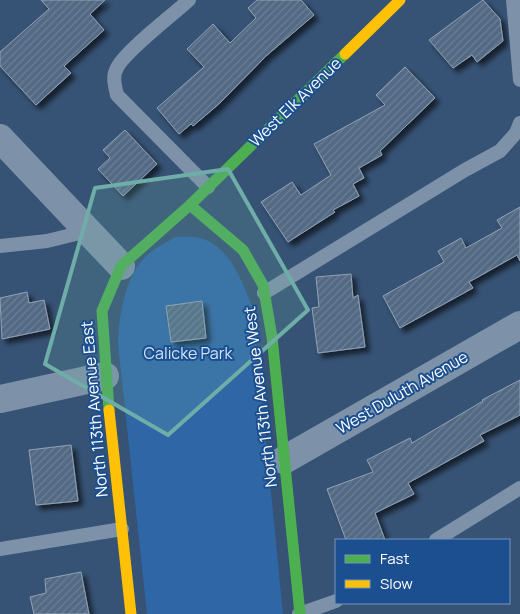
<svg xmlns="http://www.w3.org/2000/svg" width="520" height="614" font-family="Manrope,sans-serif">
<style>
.green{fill:#2f66a5}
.building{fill:url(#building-hatch);stroke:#92a2b6;filter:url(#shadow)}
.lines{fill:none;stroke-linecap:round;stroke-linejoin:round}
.lane{stroke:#7d92a8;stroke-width:14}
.street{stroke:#7d92a8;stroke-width:28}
.fast{stroke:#4caf50;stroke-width:11}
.slow{stroke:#ffc107;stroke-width:11}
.marked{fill:#6fada8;fill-opacity:0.2;stroke:#6fada8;stroke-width:4;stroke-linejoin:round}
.labels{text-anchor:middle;stroke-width:4;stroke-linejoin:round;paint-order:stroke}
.street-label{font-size:16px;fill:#fff;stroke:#1b4f8f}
.park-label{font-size:16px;fill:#cfe3fa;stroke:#1b4f8f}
</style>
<defs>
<pattern id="building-hatch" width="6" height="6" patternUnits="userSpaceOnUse" patternTransform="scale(1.25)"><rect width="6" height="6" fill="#526984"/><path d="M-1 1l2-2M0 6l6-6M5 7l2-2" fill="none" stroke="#6c8096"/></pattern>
<filter id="shadow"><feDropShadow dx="4.5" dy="4.5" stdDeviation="2.5" flood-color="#0009"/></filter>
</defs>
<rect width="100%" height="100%" fill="#365274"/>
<path class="green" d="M176,237C183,237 193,236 200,238C230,246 243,283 253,309L283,614H147L118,344C119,312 126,268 155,249C162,244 169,241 176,237Z"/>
<g class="building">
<polygon points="41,0 105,0 90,14 104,30 64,66 71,73 36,105 0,66 0,52 49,9"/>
<polygon points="257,0 301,0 314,15 266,56 220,103 193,126 191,124 179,134 157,108 204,67 187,49 213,24 230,43 256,18 248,8"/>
<polygon points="483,0 500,19 503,41 477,62 472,55 453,68 429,40"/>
<polygon points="405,67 435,98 380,151 382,155 359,168 364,178 353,184 359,196 333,210 335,212 288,242 261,202 292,182 301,195 331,175 314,144 385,105 376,95"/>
<polygon points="125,130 157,164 123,196 98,169 110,158 103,150"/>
<polygon points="520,207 520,261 517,255 469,282 473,288 400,328 383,296 444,262 438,251 461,238 466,248 502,228 497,220"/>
<polygon points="351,274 353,298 358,295 365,347 318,353 312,308 319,307 316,277"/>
<polygon points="27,292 29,303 44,300 50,329 2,339 0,298"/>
<polygon points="202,301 206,338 171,342 166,306"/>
<polygon points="520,380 520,415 480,435 484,441 408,483 414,494 375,513 385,540 346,540 327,489 373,472 367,460 410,438 412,443 483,401 482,400"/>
<polygon points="71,445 78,501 36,505 29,450"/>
<polygon points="81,572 89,614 34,614 30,597 46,593 45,579"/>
</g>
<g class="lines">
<g class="lane">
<path d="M189,0C174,14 124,52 117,68C112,76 115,86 117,95L208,187"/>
<polyline points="513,0 520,80"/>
<polyline points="0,246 47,241 88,231"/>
<polyline points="264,293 465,170 500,151 516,133 520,123"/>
<polyline points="436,540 520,488"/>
<polyline points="0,549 122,529"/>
<polyline points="299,614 336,601"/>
</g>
<g class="street">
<polyline points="0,138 121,266"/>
<polyline points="0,399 105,376"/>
<polyline points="284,460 520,325"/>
</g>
<g class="fast">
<polyline points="190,205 243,250 263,285 272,337 300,614"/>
<polyline points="109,410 102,311 121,266 190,205 345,54"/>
</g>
<g class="slow">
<polyline points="345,54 400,0"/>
<polyline points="109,410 131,614"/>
</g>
</g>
<path class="marked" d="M228,169L308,310L168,435L45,364L95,188Z"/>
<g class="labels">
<g class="street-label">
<text transform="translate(295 102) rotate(-44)" y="6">West Elk Avenue</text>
<text transform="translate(402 392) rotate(-30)" y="6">West Duluth Avenue</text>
<text transform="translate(260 397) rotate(-97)" y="6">North 113th Avenue West</text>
<text transform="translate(94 409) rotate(-95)" y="6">North 113th Avenue East</text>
</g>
<g class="park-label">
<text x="188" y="359">Calicke Park</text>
</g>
</g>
<rect x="335" y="539" width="175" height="65" fill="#1b4f8f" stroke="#7695bc"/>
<rect x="345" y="555" width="25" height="8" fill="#4caf50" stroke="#7695bc"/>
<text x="380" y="564" font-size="15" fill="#ffffff">Fast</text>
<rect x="345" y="580" width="25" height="8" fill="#ffc107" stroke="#7695bc"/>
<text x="380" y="589" font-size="15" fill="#ffffff">Slow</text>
</svg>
